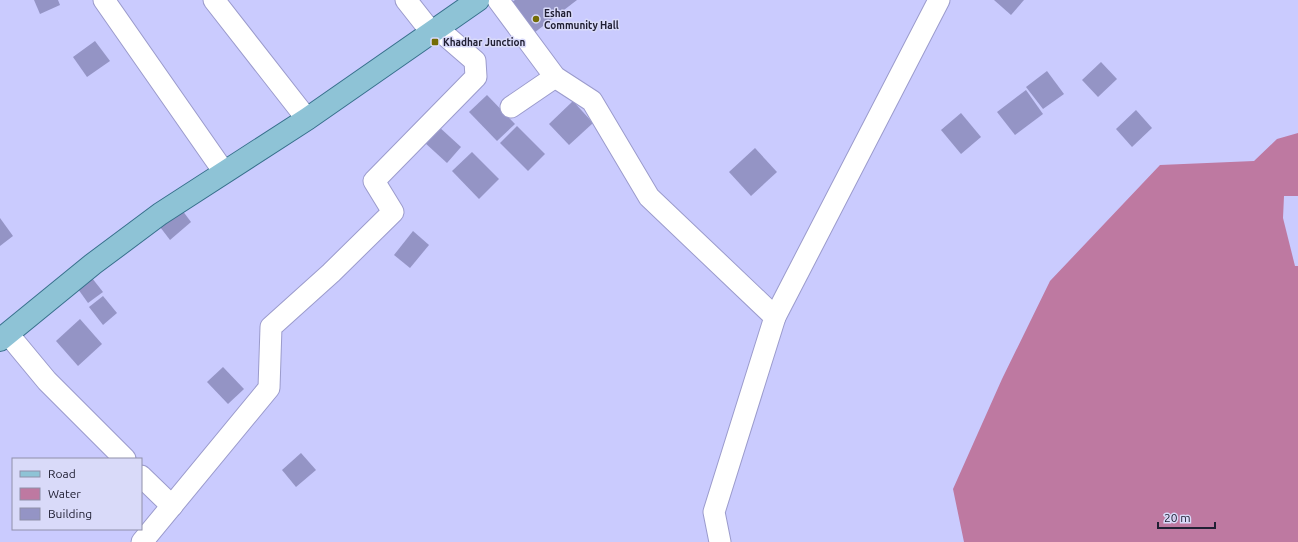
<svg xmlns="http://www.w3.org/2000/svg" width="1298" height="542" font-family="Ubuntu,sans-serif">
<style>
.water{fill:#be79a1}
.building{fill:#9494c5}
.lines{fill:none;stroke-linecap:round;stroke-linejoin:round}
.minor-casing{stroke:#9b9bcc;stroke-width:23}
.major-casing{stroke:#37708c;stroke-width:24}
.minor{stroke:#fff;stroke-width:21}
.major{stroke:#8ec3d6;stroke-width:22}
.poi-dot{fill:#746c07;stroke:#d9daf9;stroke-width:1.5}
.labels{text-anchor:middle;stroke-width:3;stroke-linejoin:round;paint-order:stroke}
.poi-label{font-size:10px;font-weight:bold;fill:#212034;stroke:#d9daf9;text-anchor:start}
</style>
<rect width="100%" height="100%" fill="#cacbfe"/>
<polygon class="water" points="1298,133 1298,196 1284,196 1283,218 1295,266 1298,266 1298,542 964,542 953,489 1002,379 1050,281 1160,165 1254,161 1277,139"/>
<g class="building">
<polygon points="34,0 58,0 60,5 40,14"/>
<polygon points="515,0 577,0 530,36 510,3"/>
<polygon points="994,0 1024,0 1011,15"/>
<polygon points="95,41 110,61 87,77 73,57"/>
<polygon points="1101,62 1117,79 1098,97 1082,80"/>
<polygon points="1047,71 1064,94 1043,109 1026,87"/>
<polygon points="1026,90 1043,114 1015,135 997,112"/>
<polygon points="487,95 515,124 497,141 469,112"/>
<polygon points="573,101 593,123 569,145 549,124"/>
<polygon points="1136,110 1152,128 1132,147 1116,129"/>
<polygon points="961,113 981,137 961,154 941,130"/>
<polygon points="438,126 461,147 447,163 424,142"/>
<polygon points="517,126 545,154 528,171 500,143"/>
<polygon points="755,148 777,172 751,196 729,172"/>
<polygon points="472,152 499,179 479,199 452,171"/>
<polygon points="179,206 191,222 170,240 157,223"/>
<polygon points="0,218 13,236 0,246"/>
<polygon points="413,231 429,245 410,268 394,255"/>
<polygon points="92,278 103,292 88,303 78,289"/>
<polygon points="103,296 117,313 103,325 89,307"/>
<polygon points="80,319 102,344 78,366 56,341"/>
<polygon points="223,367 244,389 228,404 207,382"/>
<polygon points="301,453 316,470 296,487 282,470"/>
</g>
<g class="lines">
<defs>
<g id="minor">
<polyline points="104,0 224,172"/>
<polyline points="214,0 307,119"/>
<polyline points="406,0 432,33"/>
<polyline points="498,0 555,77 592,101 649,197 775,317 714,512 720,542"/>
<polyline points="511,107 555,77"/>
<polyline points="775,317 939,0"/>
<polyline points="8,334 47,381 125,459"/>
<polyline points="141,476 172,506"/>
<polyline points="142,542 269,388 271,327 331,273 393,212 374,181 476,77 475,61 438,29"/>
</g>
<polyline id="major" points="0,340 93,264 160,214 307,119 478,0"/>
</defs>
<use href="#minor" class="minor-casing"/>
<use href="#major" class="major-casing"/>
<use href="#minor" class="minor"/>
<use href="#major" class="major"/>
</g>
<g class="poi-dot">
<circle cx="536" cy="19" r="4"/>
<rect x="431" y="38" width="8" height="8" rx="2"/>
</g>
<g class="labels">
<g class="poi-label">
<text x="544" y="17">Eshan<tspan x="544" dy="12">Community Hall</tspan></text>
<text x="443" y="46">Khadhar Junction</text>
</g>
</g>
<rect x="12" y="458" width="130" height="72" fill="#d9daf9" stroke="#8f90aa"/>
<rect x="20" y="471" width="20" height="6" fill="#8ec3d6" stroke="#8f90aa"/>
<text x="48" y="478" font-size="12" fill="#212034">Road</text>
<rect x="20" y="488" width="20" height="12" fill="#be79a1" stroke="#8f90aa"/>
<text x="48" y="498" font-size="12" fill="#212034">Water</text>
<rect x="20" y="508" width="20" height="12" fill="#9494c5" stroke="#8f90aa"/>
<text x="48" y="518" font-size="12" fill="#212034">Building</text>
<path d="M1158 522v6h57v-6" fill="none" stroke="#212034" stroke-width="2"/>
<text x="1164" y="522" font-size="12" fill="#212034" stroke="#d9daf9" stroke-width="3" paint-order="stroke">20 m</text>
</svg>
